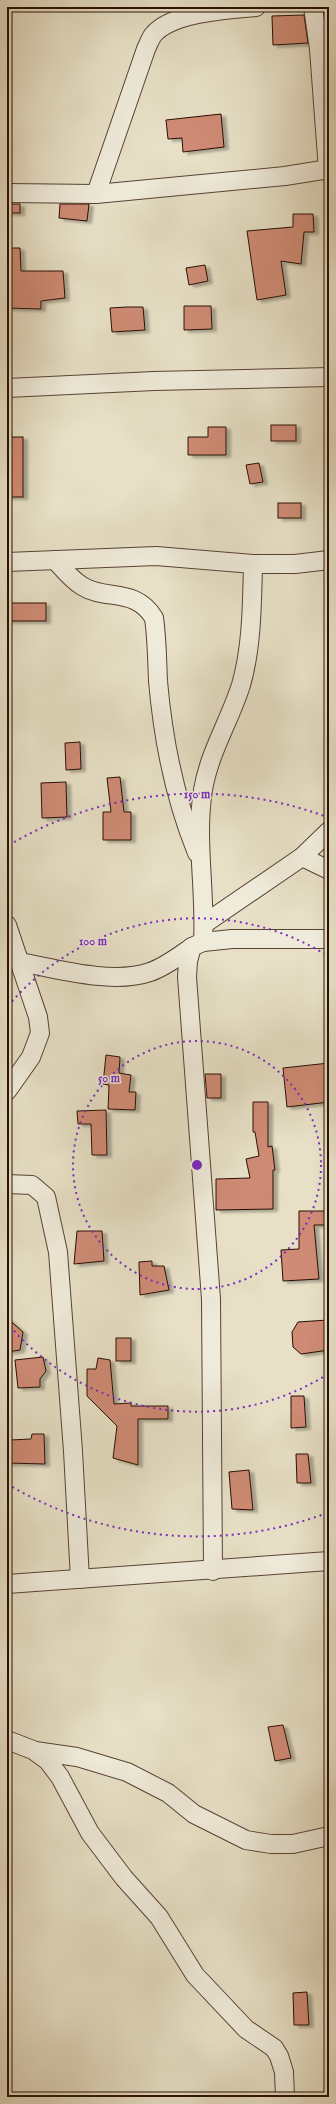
<svg xmlns="http://www.w3.org/2000/svg" width="336" height="2104" font-family="'IM FELL English',serif">
<style>
.building{fill:#cf8b74;stroke:#280e03;filter:url(#shadow)}
.lines{fill:none;stroke-linecap:round;stroke-linejoin:round}
.street-casing{stroke:#584234;stroke-width:20}
.street{stroke:#efebda;stroke-width:18}
.ring{fill:none;stroke:#7b2cbf;stroke-width:2;stroke-dasharray:2 4}
.centre{fill:#7b2cbf;stroke:#efebda;stroke-width:2}
.ring-label{font-size:12px;text-anchor:middle;font-weight:bold;fill:#7b2cbf;stroke:#efebda;stroke-width:3;stroke-linejoin:round;paint-order:stroke}
</style>
<defs>
<filter id="shadow"><feDropShadow dx="4.5" dy="2.5" stdDeviation="1" flood-color="#0004"/></filter>
</defs>
<rect width="100%" height="100%" fill="#e7e0c6"/>
<filter id="stains"><feTurbulence type="fractalNoise" baseFrequency=".005" numOctaves="4"/><feColorMatrix values="0 0 0 0 .2 0 0 0 0 .09 0 0 0 0 .02 0 0 0 .5 -.17"/></filter>
<radialGradient id="worn" r=".72"><stop offset=".6" stop-color="#630" stop-opacity="0"/><stop offset="1" stop-color="#630" stop-opacity=".3"/></radialGradient>
<g class="building">
<polygon points="304,15 308,43 273,45 272,16"/>
<polygon points="221,114 224,147 183,152 182,138 168,139 166,120"/>
<rect x="7" y="204" width="13" height="9"/>
<polygon points="60,204 89,204 87,221 59,218"/>
<polygon points="293,214 313,214 314,232 304,232 301,264 281,261 286,295 257,300 247,231 293,227"/>
<polygon points="7,248 20,248 21,271 63,271 65,298 41,301 41,309 7,308"/>
<polygon points="205,265 208,281 189,285 186,268"/>
<polygon points="184,306 211,306 212,329 184,330"/>
<polygon points="127,307 143,307 145,330 112,332 110,308"/>
<rect x="271" y="425" width="25" height="16"/>
<polygon points="208,427 226,427 226,455 188,455 188,437 208,437"/>
<rect x="7" y="437" width="16" height="60"/>
<polygon points="259,463 263,482 250,484 246,465"/>
<rect x="278" y="503" width="23" height="15"/>
<rect x="7" y="603" width="39" height="18"/>
<polygon points="80,742 81,769 66,770 65,743"/>
<polygon points="120,777 124,812 131,812 131,840 103,840 103,812 111,812 107,778"/>
<polygon points="66,782 67,817 42,818 41,783"/>
<polygon points="106,1055 120,1057 119,1073 131,1075 129,1092 136,1092 135,1110 108,1109 109,1085 103,1084"/>
<polygon points="329,1063 329,1102 287,1107 283,1068"/>
<polygon points="205,1074 221,1074 221,1098 207,1098"/>
<polygon points="253,1102 268,1102 268,1147 272,1146 275,1170 273,1170 273,1209 216,1210 216,1179 250,1178 246,1159 259,1156 255,1132 253,1132"/>
<polygon points="106,1110 107,1155 92,1155 91,1124 78,1124 77,1111"/>
<polygon points="299,1211 329,1211 329,1225 314,1225 319,1279 283,1281 281,1250 299,1249"/>
<polygon points="77,1231 102,1231 104,1261 74,1264"/>
<polygon points="152,1261 152,1266 164,1266 169,1290 140,1295 139,1262"/>
<polygon points="7,1318 23,1332 20,1350 7,1352"/>
<polygon points="328,1320 329,1350 301,1354 293,1347 292,1332 298,1322"/>
<rect x="116" y="1338" width="15" height="23"/>
<polygon points="43,1357 46,1371 40,1379 40,1387 18,1388 15,1360"/>
<polygon points="98,1358 110,1360 114,1404 131,1403 131,1406 168,1406 168,1419 138,1419 138,1465 113,1458 117,1426 87,1396 87,1369 96,1369"/>
<polygon points="291,1396 304,1396 306,1427 291,1428"/>
<polygon points="32,1434 44,1434 45,1464 7,1463 7,1449 10,1449 10,1440 31,1439"/>
<polygon points="296,1454 308,1454 311,1483 297,1483"/>
<polygon points="249,1470 253,1510 232,1509 229,1472"/>
<polygon points="283,1725 291,1758 275,1761 268,1727"/>
<polygon points="307,1992 309,2025 294,2025 293,1993"/>
</g>
<g class="lines">
<defs>
<g id="street">
<polyline points="313,7 319,49 328,170"/>
<polyline points="7,193 96,194 285,176 329,169"/>
<path d="M96,194L146,49C148,45 150,39 153,35C172,12 228,10 256,7"/>
<polyline points="7,388 154,381 329,377"/>
<path d="M55,560C63,569 72,580 82,586C106,601 135,587 154,618C157,639 157,660 158,681C163,739 175,799 197,853"/>
<polyline points="7,562 156,556 253,564 295,564 329,560"/>
<polyline points="302,857 329,870"/>
<polyline points="204,924 302,857 329,831"/>
<polyline points="7,925 38,1017 40,1033 31,1057 7,1091"/>
<path d="M203,942C206,892 195,840 203,790C209,753 230,720 241,685C252,647 252,603 253,564"/>
<path d="M20,962C57,969 113,985 150,972C165,967 179,956 192,947"/>
<polyline points="7,1184 32,1185 46,1197 58,1252 73,1451 80,1579"/>
<polyline points="213,1571 211,1299 187,977 188,961 192,947 203,942 232,939 329,939"/>
<polyline points="7,1584 329,1561"/>
<polyline points="7,1740 33,1750 48,1761 60,1777 90,1833 124,1878 159,1917 195,1975 246,2029 274,2048 279,2056 284,2072 285,2097"/>
<polyline points="35,1751 77,1757 127,1772 168,1793 194,1814 246,1840 271,1844 293,1844 329,1836"/>
</g>
</defs>
<use href="#street" class="street-casing"/>
<use href="#street" class="street"/>
</g>
<g class="ring">
<circle cx="197" cy="1165" r="124"/>
<path d="M328 1374A247 247 0 0 1 8 1324M8 1006A247 247 0 0 1 328 956"/>
<path d="M327 1513A371 371 0 0 1 9 1485M9 845A371 371 0 0 1 327 817"/>
</g>
<circle cx="197" cy="1165" r="6" class="centre"/>
<g class="ring-label">
<text x="197" y="798">150 m</text>
<text x="93" y="945">100 m</text>
<text x="109" y="1082">50 m</text>
</g>
<rect width="336" height="2104" fill="none" stroke="#e7e0c6" stroke-width="24"/>
<rect x="8" y="8" width="320" height="2088" fill="none" stroke="#280e03" stroke-width="2"/>
<rect x="12" y="12" width="312" height="2080" fill="none" stroke="#280e03"/>
<rect width="100%" height="100%" filter="url(#stains)"/>
<rect width="100%" height="100%" fill="url(#worn)"/>
</svg>
